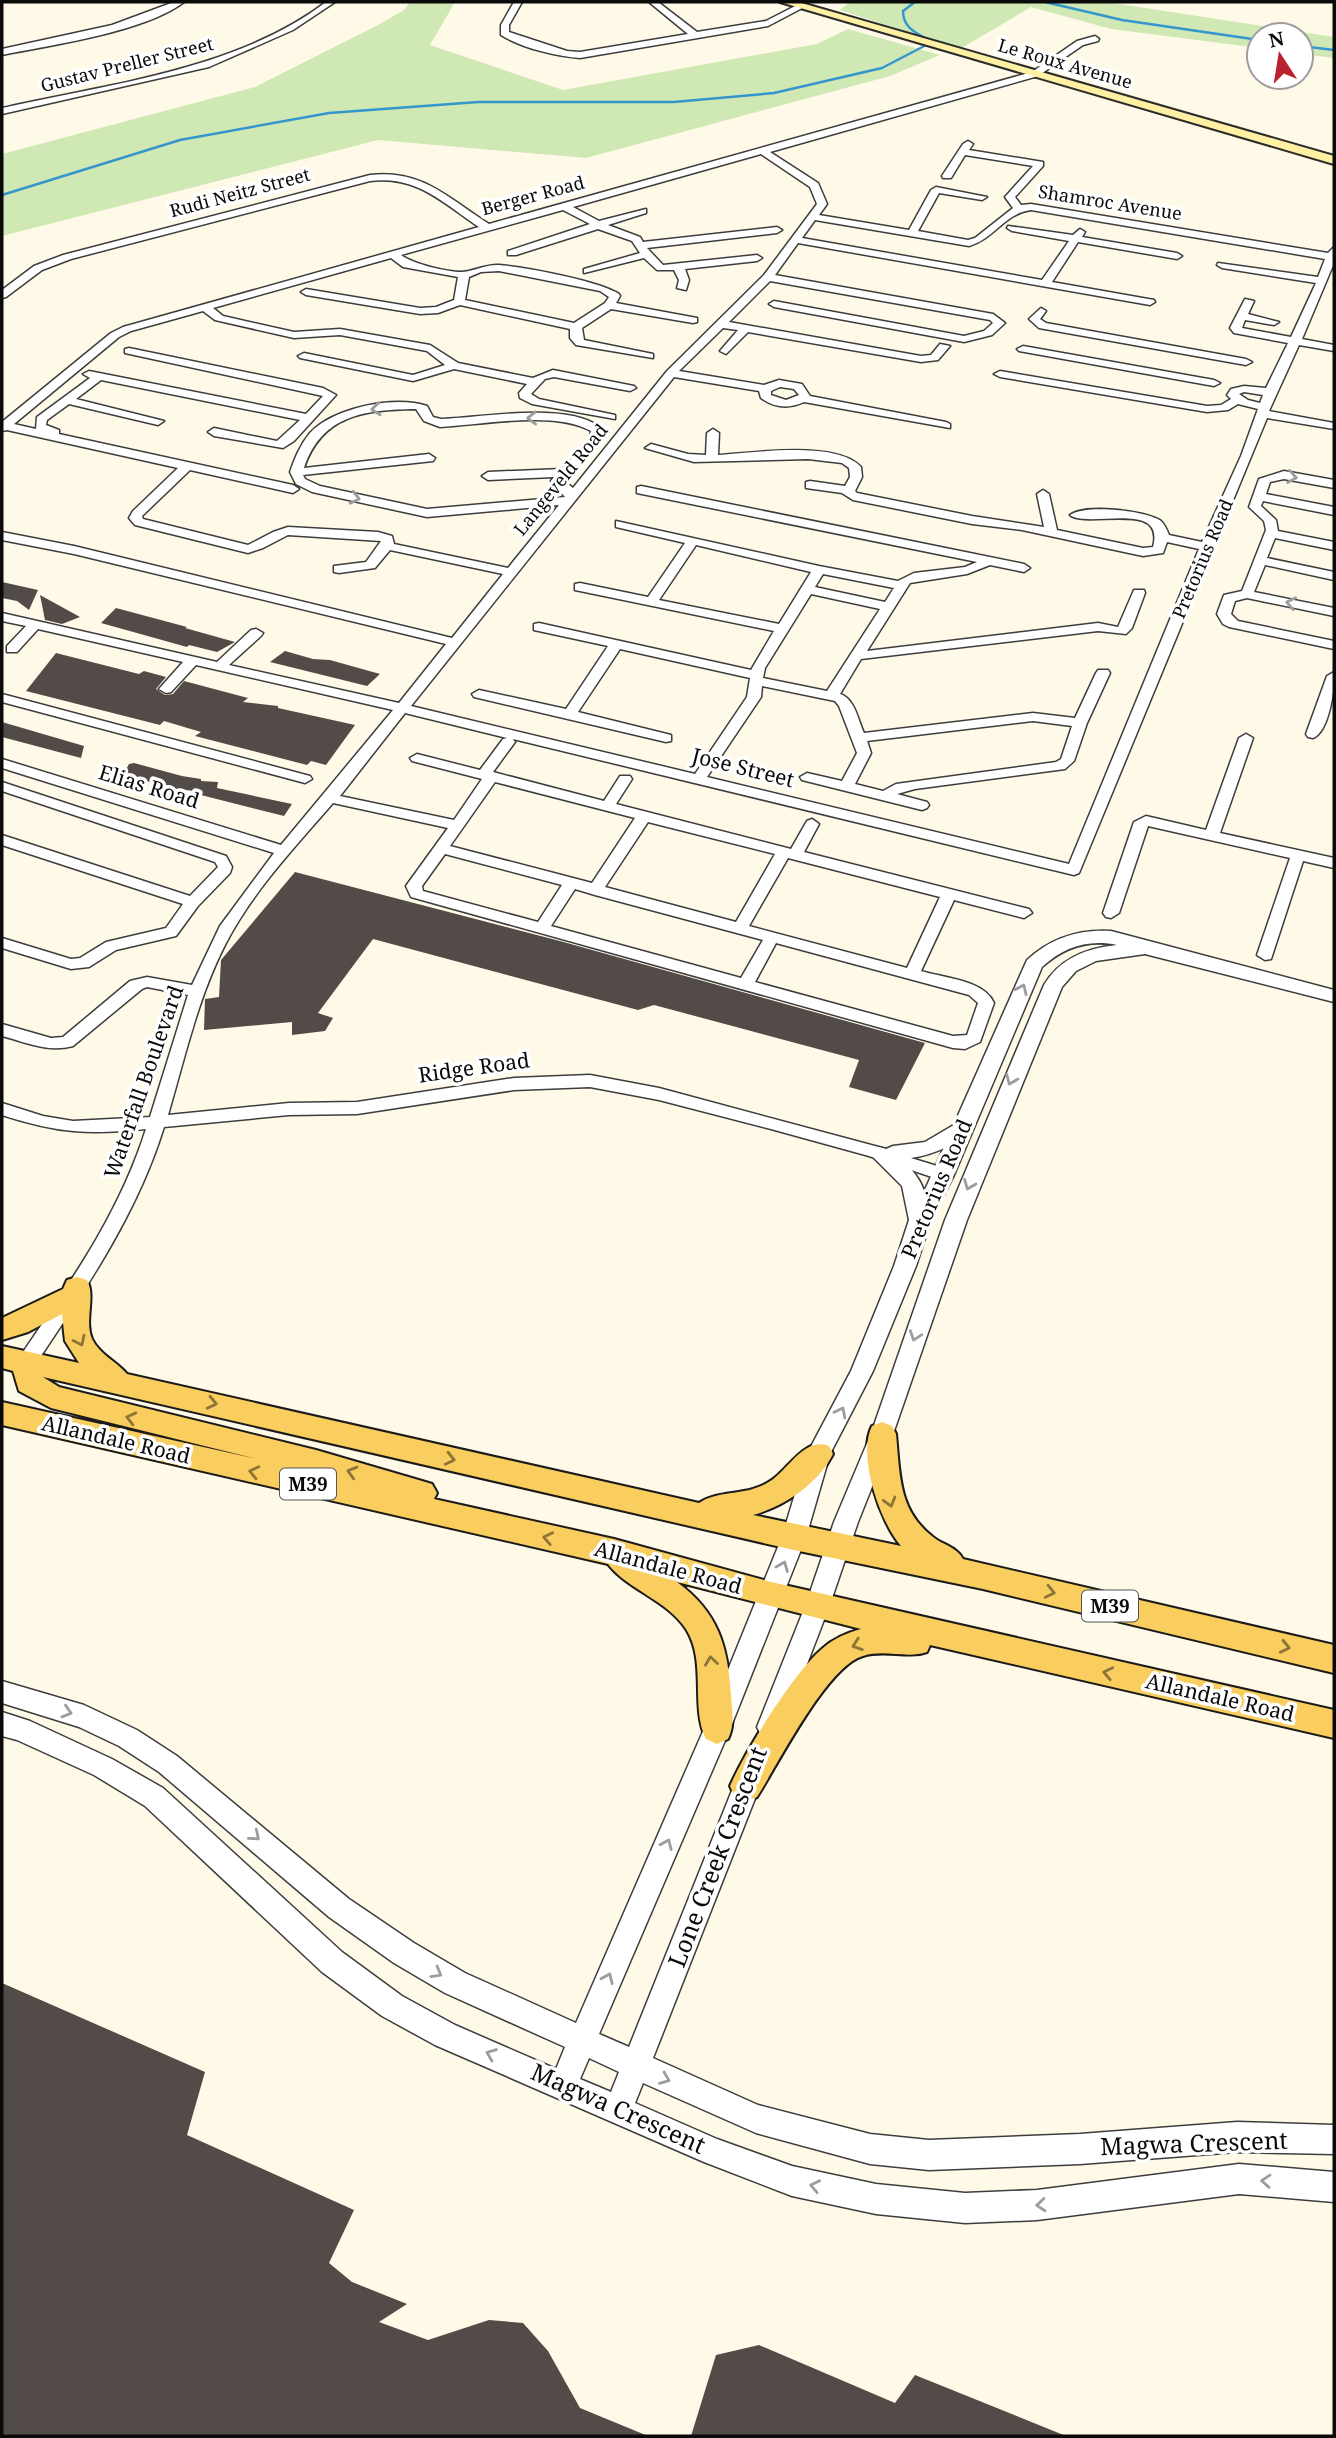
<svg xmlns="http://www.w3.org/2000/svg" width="1336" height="2438" font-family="'Noto Serif',serif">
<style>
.green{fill:#d0e8b3}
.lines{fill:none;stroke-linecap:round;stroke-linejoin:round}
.stream{stroke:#3496cd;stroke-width:2.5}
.building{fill:#534b47}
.minor-casing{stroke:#3d3d3d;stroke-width:3}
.tertiary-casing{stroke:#3d3d3d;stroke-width:3}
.secondary-casing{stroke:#2c2c2c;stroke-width:4}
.primary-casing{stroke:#1b1b1b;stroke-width:4}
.minor{fill:#fff;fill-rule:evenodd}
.tertiary{fill:#fff;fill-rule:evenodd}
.secondary{fill:#fff1a3;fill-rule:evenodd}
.primary{fill:#f9cd5e;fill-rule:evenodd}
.oneway{stroke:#9d9d9d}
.oneway2{stroke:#8d7538}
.labels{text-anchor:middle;stroke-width:7;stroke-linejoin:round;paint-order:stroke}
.far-street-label{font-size:18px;fill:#0a0a0a;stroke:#fff}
.shield{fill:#fff;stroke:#545454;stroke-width:2}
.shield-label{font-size:19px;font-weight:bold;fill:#0a0a0a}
.street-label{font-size:21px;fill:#0a0a0a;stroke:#fff}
.near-street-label{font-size:24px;fill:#0a0a0a;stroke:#fff}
</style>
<rect width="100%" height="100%" fill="#fffae8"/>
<g class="green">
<polygon points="410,2 455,2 430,45 563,90 817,44 848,29 940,55 890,76 586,158 378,140 2,236 2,154 255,87 378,25 404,10"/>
<polygon points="850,2 1106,2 1334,37 1334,58 1301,54 1301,35 1259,35 1259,48 1111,29 1031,7 960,49 840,10"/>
</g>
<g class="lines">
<g class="stream">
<polyline points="1045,2 1122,20 1259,40"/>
<polyline points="1301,46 1334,50"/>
<path d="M2,195L180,140L329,113L478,102H674L774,93L882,68L932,42C918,34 903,29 903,11L915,2"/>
</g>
</g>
<g class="building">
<polygon points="2,582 38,590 29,610 17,601 2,598"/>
<polygon points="40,595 80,617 62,624 45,620"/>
<polygon points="116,608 187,627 185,628 235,642 217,652 189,645 187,647 101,623"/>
<polygon points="285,651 313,659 330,660 380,674 367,686 270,662"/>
<polygon points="56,653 139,674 144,671 166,677 156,689 165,695 173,694 184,681 248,698 243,702 278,706 278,708 355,725 326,765 311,761 307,765 195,736 201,732 164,721 160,725 26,691"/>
<polygon points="2,722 84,746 81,758 2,737"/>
<polygon points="134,763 182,776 201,779 201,781 218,782 217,788 292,804 284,816 193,793 194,791 153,786 153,783 123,775 129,764"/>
<polygon points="295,872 560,941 925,1043 896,1100 849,1087 859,1060 654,1005 638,1010 373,939 318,1013 333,1018 325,1031 292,1035 292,1022 204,1030 205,999 219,997 221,960"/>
<polygon points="2,1983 205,2072 187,2135 354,2210 329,2263 352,2282 407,2304 379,2322 428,2340 489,2320 523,2323 548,2351 580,2408 648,2436 2,2436"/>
<polygon points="759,2345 895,2403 915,2375 1066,2436 691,2436 716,2355"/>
</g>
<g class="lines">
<defs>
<g id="minor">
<path d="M174,2H184C145,32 51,45 2,55V49L112,25Z"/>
<path d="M326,2H335L293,30L209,67L2,114V108C108,84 237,70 326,2Z"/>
<path d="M514,2H522L509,25V32L567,51L580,52L688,34L649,2H658L697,32L766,21L799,4L806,6L768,26L580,58C555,56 522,48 501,35V25Z"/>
<path d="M1095,36L1099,39L1098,41L1083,45L1038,76L770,152L818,183L827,204L819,215L909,230L931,190L936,187L987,197L982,200L939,193L918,231L968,240L975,238L1013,208L1005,197L1033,166L965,155L951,178H943L942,176L963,144L968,141L973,144L969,150L1043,162V166L1015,197L1021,205L1031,204L1328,253L1334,247V263L1302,339L1334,345V351L1299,345L1269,411L1334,423V429L1267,418L1079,873L1074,875L513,739L515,742L493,772L604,801L620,776H630L632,779L616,804L791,849L807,821L812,819L819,824L804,852L1029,909L1032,913L1024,918L954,900L921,971C944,978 984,980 994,1003L980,1042L965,1049L953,1048L411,897L406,886L448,828L333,803C295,847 253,891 226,943C198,997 185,1057 168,1115L289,1103L357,1102L514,1078L590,1075L659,1088L886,1149L893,1146L925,1142L964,1119L972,1125C960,1144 933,1155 911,1158L950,1170L953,1175L950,1180L944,1181L869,1156L771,1129L659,1100L590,1087L514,1090L357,1114L289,1115L164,1127C136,1217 84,1291 33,1368L26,1370L19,1368L17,1363L19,1358C69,1284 119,1215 146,1129C89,1135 57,1133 2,1115V1103L43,1116L73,1121L150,1117L188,995L147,987L142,989L73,1046C48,1053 25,1042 2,1036V1024L51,1038L63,1037L130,981L147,977L192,985L220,926L274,853L2,768V759L281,845L393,710L196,665L171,692L166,693L159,689L183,662L38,629L17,652H7V646L26,626L2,621V613L217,662L251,630L256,629L263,633L261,636L229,665L399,703L446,644L74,554L2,540V532L74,546L452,638L503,574L390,550L375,568L339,573L334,572V566L366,562L381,541L288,535L263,548L248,553L135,525L129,518L133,511L178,468L7,430L2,431V422L111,333L123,327L479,227C443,203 417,175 370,181L71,259L42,270L6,297L2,298V290L34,266L63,255L370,175C422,169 448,198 489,224L1032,72L1077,41ZM761,154L810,187L817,204L764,275L667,371L573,488L564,481L599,445L603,430C573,400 481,418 441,419L433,417L427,406C395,395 333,408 310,433C300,445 295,458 290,472L296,484L312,492L427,517L559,505L508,568L394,544L392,536L378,532L288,527L273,532L248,545L143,519L142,516L190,470L293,493L299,489L293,485L59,434V430L46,425L47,420L69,404L158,425L164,421L76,399L101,380L300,420L277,441L214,428L208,432L214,436L283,448L294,441L336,395L323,388L129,348L125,349V353L323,396L306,414L89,371L83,374L90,378L37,417L36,429L14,424L119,337L131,331L203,311L215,320L294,338L340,335L427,351L445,365L413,375L304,353L298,356L300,358L413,381L454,369L527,384L519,393L520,398L532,404L615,419V415L539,399L531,394L545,379L554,377L630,391L636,388L634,386L553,370L533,378L458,363L430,345L340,329L294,332L223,316L213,308L391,258L403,267L458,277L454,300L436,307L420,308L306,289L301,292L306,295L420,314L438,313L460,305L570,329V338L576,345L653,358V354L584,340L582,328L611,309L693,323L697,322V318L616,303L620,296L619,294C600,281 524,267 499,265C486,264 475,271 462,272C447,272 413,264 401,255L563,210L590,224L508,251V255H516L598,229L632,241L640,253L584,269V273L644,258L657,270H674L679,280L677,288L686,290L689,280L685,269L757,261L762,258L757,255L663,265L647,248L777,233L782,230L777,227L643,242L640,237L608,225L646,213V209L599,221L573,207ZM1031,210L1325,259L1318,277L1218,263L1217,265L1222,268L1316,283L1291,337L1242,328L1245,320L1274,325L1279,322L1248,314L1254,301L1245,299L1230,328L1234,333L1288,343L1266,388L1244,386L1231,389L1227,395L1231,399L1221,405L1207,406L1000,371L994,374L1000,377L1207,412L1228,410L1238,404L1258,409L1241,456L1202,542L1169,535C1167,530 1165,525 1161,521C1146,510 1084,504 1070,515C1088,529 1166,499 1153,547L1143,548L1057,530L1049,494L1043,490L1037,494L1044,527L972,516L857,493L855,491L862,477L861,467C836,440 753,453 718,455L719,433L713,429L707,433L706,455L688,454L651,444L645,448L694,462L808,459L842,463L849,468L850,477L845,486L810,481L806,482V488L842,493L853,500L972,524L1022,530L1143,556L1163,553L1167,542L1199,549L1069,864L707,777L761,697L762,686L835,701L839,706L857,753L842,781L807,773L800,777L802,780L922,810L927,808L929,805L927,802L897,794L915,789L1065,769L1074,761L1087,723L1110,673L1108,670H1098L1096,673L1075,718L1033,713L864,733C858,720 855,699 840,694L861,659L1098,631L1126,634L1132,628L1145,593L1144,590H1134L1118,627L1098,623L867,651L910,583L967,574L990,565L1024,572L1030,568L1024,564L641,486L637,487V493L977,562L965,567L914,573L898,581L819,566L616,521V527L685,543L648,597L580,583L575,584V590L774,631L751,670L539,623L534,624V630L608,646L566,709L479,690L472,694L474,697L666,742L671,741V735L578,712L620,649L750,678L747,697L695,774L411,706L674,377L759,391L761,398C775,408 789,409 804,402L950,428V424L946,422L810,396L802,384L779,380L764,385L679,371L723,328L738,330L720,351L726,354L748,332L921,362L938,360L950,346L940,344L931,355L921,356L729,322L770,281L990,320L993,323L984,331L964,336L774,301L769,304L774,307L964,342L992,335L1005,323L993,314L775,275L798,243L1150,305L1155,302L1154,300L1052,282L1078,242L1177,259L1182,256L1177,253L1082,237L1085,232L1080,229L1073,235L1008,226L1007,228L1012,231L1069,241L1042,280L802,238L815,220L969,246C994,239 1005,213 1031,210ZM499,271L600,291L609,297L605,303L574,323L465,300L469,277L481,272ZM780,387L794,389L799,395L786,400L771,395V391ZM1244,392L1263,395L1260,403L1248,400L1239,394ZM416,409L424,421L440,427C482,425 554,410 591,431L589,441L562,469L488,472L482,476L488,480L554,477L551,481L565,497L427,509L320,486L305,479L303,475L433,461L435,458L429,454L304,468C322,414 366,410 416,409ZM696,545L811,572L779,624L659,600ZM823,574L894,588L885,602L815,587ZM811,594L880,609L827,691L763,678L765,668ZM405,713L507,738L503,739L480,770L417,754L410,758L412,761L482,779L454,820L340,796ZM1033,721L1072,726L1061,759L1056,762L896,784L883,791L855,784L871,753L867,741ZM495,782L635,818L592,883L450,846ZM648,822L775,854L736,922L605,887ZM445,854L562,885L538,922L423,891L422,886ZM788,858L940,897L907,968L749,926ZM575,889L595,895L763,940L741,978L551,926ZM776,943L969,995L978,1003L967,1035L953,1036L755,982Z"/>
<polygon points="1041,308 1046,311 1040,319 1046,323 1246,359 1252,362 1246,365 1039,328 1029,319"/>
<polygon points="1023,346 1214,380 1220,383 1214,386 1019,351 1017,349"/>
<polygon points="1284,471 1334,480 1334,488 1284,479 1270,482 1266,494 1334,507 1334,515 1263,501 1261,506 1276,520 1278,531 1334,542 1334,550 1275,538 1267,558 1334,572 1334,580 1265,565 1254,592 1334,608 1334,616 1247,598 1235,601 1231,614 1238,621 1334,641 1334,649 1229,627 1223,624 1217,614 1224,595 1242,591 1266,530 1264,521 1249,507 1259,479"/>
<path d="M1334,672C1335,688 1329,732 1313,738L1308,737L1306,734L1327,676Z"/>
<polygon points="2,694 310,776 312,779 305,783 2,702"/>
<polygon points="1246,734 1253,738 1220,833 1334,858 1334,868 1303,861 1271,959 1265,960 1257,955 1290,858 1148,826 1119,913 1111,918 1106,917 1103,913 1134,822 1146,816 1206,830 1239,738"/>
<polygon points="2,782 226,856 232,867 230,873 198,906 176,936 116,950 89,967 71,969 2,948 2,938 71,959 80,958 106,942 166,928 183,904 2,845 2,835 190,896 218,867 215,862 2,791"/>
</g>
<path id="tertiary" d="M1111,931L1334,990V1002L1145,954L1096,961L1076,971L1062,987L967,1220L893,1434L858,1522L830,1604L783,1727L779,1735L770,1739L761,1735L757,1727L806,1604L834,1522L871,1434L945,1220L1044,985C1060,958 1087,948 1117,945C1088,939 1064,947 1042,967L954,1175L931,1220L916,1266L873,1371L830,1454L806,1537L730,1729L599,2034L629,2047L739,1773L743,1765L752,1761L761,1765L765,1773L653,2058L758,2105L870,2134L929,2140L1080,2134L1237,2122L1334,2125V2154L1237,2152L1080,2164L929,2170L870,2164L756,2133L643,2083L635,2103L717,2139L792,2166L876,2184L965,2193L1037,2190L1239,2164L1334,2172V2202L1239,2194L1037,2220L965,2223L876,2214L792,2196L704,2162L435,2045L382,2016L322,1972L145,1806L94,1775L17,1740L2,1736V1712L30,1721L112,1759L163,1788L342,1952L402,1996L455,2025L556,2069L565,2047L445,1993L394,1963L329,1917L159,1772L119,1746L79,1727L2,1703V1681L84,1705L137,1730L177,1756L349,1899L414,1943L465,1973L576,2023L704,1729L782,1537L807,1454L851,1371L894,1266L909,1220L902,1186L869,1153L872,1148C890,1142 921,1175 924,1192L1027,960C1051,938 1078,929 1111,931ZM589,2058L619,2072L611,2092L580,2079Z"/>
<polygon id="secondary" points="780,2 798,2 1334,156 1334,164"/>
<path id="primary" d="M77,1277L87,1280C96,1297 84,1320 92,1339C99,1354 117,1362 127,1374L699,1503C719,1489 748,1497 772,1480C790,1467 805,1437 829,1446L833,1454C818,1484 785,1506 753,1515L901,1546C880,1522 857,1455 872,1426L882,1422L892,1426L896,1434C900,1475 898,1510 933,1537C943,1545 957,1547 963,1559L1334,1645V1673L983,1589L794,1550L43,1377L59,1387L316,1450L422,1481L432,1484L437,1493L434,1499L614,1539L771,1582L1334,1710V1738L930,1645L927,1652C907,1659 885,1649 863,1656C827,1666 778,1764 757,1797L746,1801L735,1797L730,1786C746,1750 793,1673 823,1648C834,1638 847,1633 861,1629L677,1582C718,1612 728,1646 731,1696C732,1711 735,1725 728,1739L717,1744L706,1739C690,1706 707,1662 686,1629C667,1600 628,1590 608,1564L2,1425V1402L257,1459L51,1408L19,1391L13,1371L2,1368V1346L79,1363L65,1341L62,1314L28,1332L2,1340V1318L63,1289L67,1280Z"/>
</defs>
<use href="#minor" class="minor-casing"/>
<use href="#tertiary" class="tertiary-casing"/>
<use href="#secondary" class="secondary-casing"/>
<use href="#primary" class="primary-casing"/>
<use href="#minor" class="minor"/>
<use href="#tertiary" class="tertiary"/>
<use href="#secondary" class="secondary"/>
<use href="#primary" class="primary"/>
</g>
<defs><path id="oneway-chevron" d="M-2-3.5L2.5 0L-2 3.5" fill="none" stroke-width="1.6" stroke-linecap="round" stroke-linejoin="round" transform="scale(1.75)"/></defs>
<g class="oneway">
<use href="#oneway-chevron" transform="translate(376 409) rotate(174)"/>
<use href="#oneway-chevron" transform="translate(532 418) rotate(179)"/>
<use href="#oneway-chevron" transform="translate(1292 477) rotate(9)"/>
<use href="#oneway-chevron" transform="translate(355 498) rotate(13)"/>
<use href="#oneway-chevron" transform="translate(1291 603) rotate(-168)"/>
<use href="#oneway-chevron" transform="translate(1022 989) rotate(-65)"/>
<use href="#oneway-chevron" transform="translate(1011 1080) rotate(112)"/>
<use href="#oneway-chevron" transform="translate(969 1185) rotate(112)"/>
<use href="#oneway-chevron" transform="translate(915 1336) rotate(109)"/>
<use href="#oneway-chevron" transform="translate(841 1412) rotate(-63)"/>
<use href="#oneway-chevron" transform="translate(783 1566) rotate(-68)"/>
<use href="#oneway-chevron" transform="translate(67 1712) rotate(17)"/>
<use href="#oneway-chevron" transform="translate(255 1836) rotate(40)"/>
<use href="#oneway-chevron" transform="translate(667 1844) rotate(-66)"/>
<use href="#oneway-chevron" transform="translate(437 1973) rotate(30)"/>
<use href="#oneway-chevron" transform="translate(608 1978) rotate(-66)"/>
<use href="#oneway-chevron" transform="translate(491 2054) rotate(-158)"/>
<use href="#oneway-chevron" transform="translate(665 2079) rotate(22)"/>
<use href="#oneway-chevron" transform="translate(1266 2181) rotate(-176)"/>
<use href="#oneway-chevron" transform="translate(815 2186) rotate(-168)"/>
<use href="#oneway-chevron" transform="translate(1041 2205) rotate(175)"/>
</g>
<g class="oneway2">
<use href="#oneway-chevron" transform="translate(80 1341) rotate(64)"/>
<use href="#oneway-chevron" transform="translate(212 1403) rotate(13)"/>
<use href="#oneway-chevron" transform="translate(131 1418) rotate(-166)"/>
<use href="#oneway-chevron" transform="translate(450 1459) rotate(13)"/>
<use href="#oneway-chevron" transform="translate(254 1472) rotate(-167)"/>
<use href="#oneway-chevron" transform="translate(352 1472) rotate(-164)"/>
<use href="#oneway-chevron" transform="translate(890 1502) rotate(74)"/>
<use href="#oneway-chevron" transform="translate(548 1538) rotate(-168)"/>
<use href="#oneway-chevron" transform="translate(1050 1592) rotate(13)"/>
<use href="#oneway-chevron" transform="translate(857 1645) rotate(161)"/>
<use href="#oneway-chevron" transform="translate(1285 1647) rotate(13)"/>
<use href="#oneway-chevron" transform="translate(711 1661) rotate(-98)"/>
<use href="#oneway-chevron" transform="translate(1108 1673) rotate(-168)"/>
</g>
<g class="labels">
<g class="far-street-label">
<text transform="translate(1065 64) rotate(16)" y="6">Le Roux Avenue</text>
<text transform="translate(127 65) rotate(-14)" y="6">Gustav Preller Street</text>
<text transform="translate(240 193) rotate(-15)" y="6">Rudi Neitz Street</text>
<text transform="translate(533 196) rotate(-15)" y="6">Berger Road</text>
<text transform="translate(1110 203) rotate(9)" y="6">Shamroc Avenue</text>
<text transform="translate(561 480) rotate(-51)" y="6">Langeveld Road</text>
<text transform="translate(1203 559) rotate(-67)" y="6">Pretorius Road</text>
</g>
<g class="shield">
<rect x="280" y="1468.5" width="56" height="31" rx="5"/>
<rect x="1082" y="1590.5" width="56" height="31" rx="5"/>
</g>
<g class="shield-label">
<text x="308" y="1491">M39</text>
<text x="1110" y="1613">M39</text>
</g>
<g class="street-label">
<text transform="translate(743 768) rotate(14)" y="7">Jose Street</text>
<text transform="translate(149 787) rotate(17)" y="7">Elias Road</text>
<text transform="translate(474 1068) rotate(-8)" y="7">Ridge Road</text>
<text transform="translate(144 1082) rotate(-71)" y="7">Waterfall Boulevard</text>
<text transform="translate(937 1189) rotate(-67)" y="7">Pretorius Road</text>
<text transform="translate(116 1440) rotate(13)" y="7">Allandale Road</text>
<text transform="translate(668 1568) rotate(15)" y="7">Allandale Road</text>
<text transform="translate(1220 1698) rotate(13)" y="7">Allandale Road</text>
</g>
<g class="near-street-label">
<text transform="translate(718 1857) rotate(-69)" y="8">Lone Creek Crescent</text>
<text transform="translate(618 2109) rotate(24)" y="8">Magwa Crescent</text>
<text transform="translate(1194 2144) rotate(-2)" y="8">Magwa Crescent</text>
</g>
</g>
<rect width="1336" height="2438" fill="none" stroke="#0a0a0a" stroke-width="7"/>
<g transform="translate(1280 56) rotate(348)"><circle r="33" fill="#ffffff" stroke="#9d9d9d" stroke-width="2"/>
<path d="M0-5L12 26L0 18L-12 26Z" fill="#b92330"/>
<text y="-10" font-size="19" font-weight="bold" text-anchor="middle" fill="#0a0a0a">N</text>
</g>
</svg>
